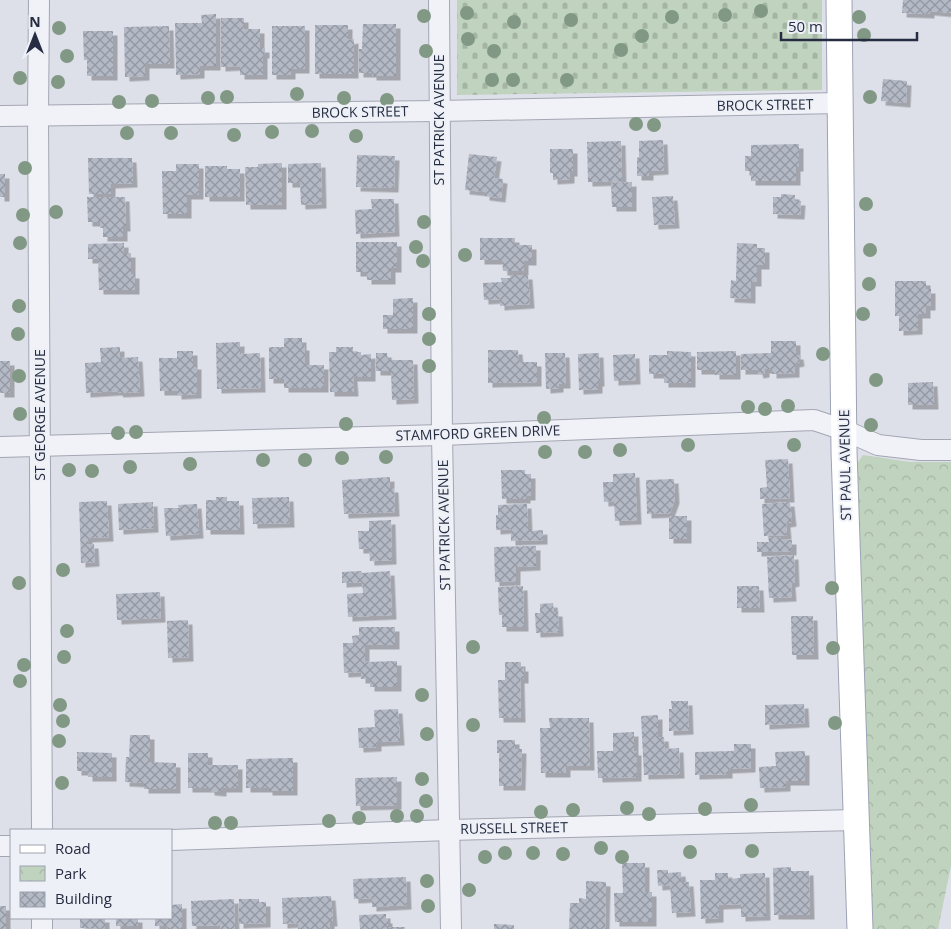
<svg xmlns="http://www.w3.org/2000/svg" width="951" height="929" font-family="'Open Sans',sans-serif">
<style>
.cemetery{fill:url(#cemetery-stones)}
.park{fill:url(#park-crowns)}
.building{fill:url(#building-cross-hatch);filter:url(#shadow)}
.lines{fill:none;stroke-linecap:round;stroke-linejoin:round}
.minor-casing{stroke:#a3a6b3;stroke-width:22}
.major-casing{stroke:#9ca3b5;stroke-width:27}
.minor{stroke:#f1f2f7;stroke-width:20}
.major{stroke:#fff;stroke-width:25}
.tree{fill:#809884}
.labels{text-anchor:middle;stroke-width:4;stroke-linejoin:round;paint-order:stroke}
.street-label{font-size:14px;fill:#262c41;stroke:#edf0f6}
</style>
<defs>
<pattern id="cemetery-stones" width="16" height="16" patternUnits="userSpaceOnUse" patternTransform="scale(1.25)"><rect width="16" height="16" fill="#c0d3be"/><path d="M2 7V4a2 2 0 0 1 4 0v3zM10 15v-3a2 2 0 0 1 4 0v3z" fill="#a5b5a4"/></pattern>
<pattern id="park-crowns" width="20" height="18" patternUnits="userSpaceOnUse" patternTransform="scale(1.25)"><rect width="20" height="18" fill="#c0d3be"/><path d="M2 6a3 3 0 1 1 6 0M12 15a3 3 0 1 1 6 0" fill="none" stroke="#a5b5a4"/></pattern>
<pattern id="building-cross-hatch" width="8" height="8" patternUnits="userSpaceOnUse" patternTransform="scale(1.25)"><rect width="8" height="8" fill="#b4b9c6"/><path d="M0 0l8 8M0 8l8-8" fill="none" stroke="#9297a2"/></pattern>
<filter id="shadow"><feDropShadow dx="4.5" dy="4.5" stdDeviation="0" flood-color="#0004"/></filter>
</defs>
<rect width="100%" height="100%" fill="#dee0e9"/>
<polygon class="cemetery" points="457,0 822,0 822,90 457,95"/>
<polygon class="park" points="863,455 910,462 951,462 951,866 938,929 872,929 856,465"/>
<g class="building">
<polygon points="903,0 951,0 951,13 930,11 930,14 902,13"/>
<polygon points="216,14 216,66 200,66 200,74 176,75 175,23 202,23 201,15"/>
<polygon points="221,18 244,18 244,29 260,29 260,48 265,48 265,54 263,54 263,75 240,75 240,66 221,67"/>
<polygon points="363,24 396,24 396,76 372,76 372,73 359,73 359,49 362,49"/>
<polygon points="315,25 348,25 348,40 354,39 354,74 315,74"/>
<polygon points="169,26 170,64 145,64 145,76 125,77 124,27"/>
<polygon points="272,26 305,26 305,69 291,69 291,75 272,75"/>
<polygon points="83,31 113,31 113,76 87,76 87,60 84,60"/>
<polygon points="883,79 907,81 906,103 881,101"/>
<polygon points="663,140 664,170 649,171 649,176 637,176 637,158 639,157 639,141"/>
<polygon points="621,141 622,181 588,182 587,142"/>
<polygon points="799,144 799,167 796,167 796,181 751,181 751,171 745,171 745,156 751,156 751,145"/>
<polygon points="550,149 573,149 573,172 570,172 570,179 553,180 553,173 550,173"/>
<polygon points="469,154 497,157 494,178 503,179 501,198 485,196 485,192 465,190"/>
<polygon points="357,155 395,156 394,188 356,187"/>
<polygon points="88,158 132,158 133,183 111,184 111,194 89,194"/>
<polygon points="282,163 282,205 246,205 245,167 258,167 258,164"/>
<polygon points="321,163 322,204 301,205 300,183 288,183 288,164"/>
<polygon points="176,164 199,164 199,195 187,195 187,214 163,214 162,171 176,171"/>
<polygon points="205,166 227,166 227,169 240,169 240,197 205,197"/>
<rect x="0" y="174" width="5" height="23"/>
<polygon points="632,182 632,207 612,207 611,183"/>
<polygon points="781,194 795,195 795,201 801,201 800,215 773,214 773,197 781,197"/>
<polygon points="673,196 675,224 654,225 652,197"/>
<polygon points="87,197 125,197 126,227 123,227 123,237 103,237 103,228 100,228 100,222 88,222"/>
<polygon points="371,199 394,199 395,232 356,234 355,210 372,209"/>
<polygon points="480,238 515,238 515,245 532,245 532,261 524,261 524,271 503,271 502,260 480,260"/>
<polygon points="356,242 397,242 397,268 391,268 391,280 367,280 367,272 356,272"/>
<polygon points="124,243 124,253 131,253 131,274 135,274 135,290 99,290 98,259 88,259 88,244"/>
<polygon points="737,243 757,244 757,248 765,248 765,265 757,265 757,282 751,282 751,299 730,298 731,280 736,281"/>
<polygon points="510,275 528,275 530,304 500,306 500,299 484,300 483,283 502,282 501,278 510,278"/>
<polygon points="895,281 926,281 926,289 931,289 931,306 926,306 926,314 918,314 918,330 899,331 899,316 895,316"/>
<polygon points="413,298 413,329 383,329 383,315 393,315 393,299"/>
<polygon points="284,338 302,338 302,346 305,346 305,365 324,365 324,388 284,388 284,379 269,379 269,347 284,347"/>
<polygon points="771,341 796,341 796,355 799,355 800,362 795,363 795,373 772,374 772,369 765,369 765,373 759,374 758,370 741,370 741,354 771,353"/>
<polygon points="240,342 240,354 260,353 261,388 217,389 216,343"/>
<polygon points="120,347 120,358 138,357 140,392 119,393 118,391 86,393 85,363 101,362 100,348"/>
<polygon points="336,347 353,347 353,352 361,352 361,355 371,354 371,377 353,377 354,392 330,392 329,352 336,352"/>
<polygon points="488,350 518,350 519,362 537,362 537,382 488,383"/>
<polygon points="177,351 193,351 193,365 197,365 197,394 177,395 177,391 160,391 159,358 177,358"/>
<polygon points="667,351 691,352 691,383 664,383 664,374 649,374 649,355 667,355"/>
<polygon points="736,351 736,375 715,375 715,370 697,370 697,352"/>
<polygon points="376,353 387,353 388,360 413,360 414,399 392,400 391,371 376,371"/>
<polygon points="545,353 565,353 566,384 559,384 559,388 546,389"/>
<polygon points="599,353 600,382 598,382 598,389 579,390 578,354"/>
<polygon points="635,354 636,380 614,381 613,355"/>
<rect x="0" y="361" width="10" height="32"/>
<polygon points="933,382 934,405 908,405 908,383"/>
<polygon points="788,459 790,498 760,499 760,488 767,487 765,460"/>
<polygon points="501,470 525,470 525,474 531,474 531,496 526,496 526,499 502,499"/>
<polygon points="635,473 637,520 615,521 614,501 604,502 603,482 613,482 613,474"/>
<polygon points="390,477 390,488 394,488 395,512 344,514 342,480"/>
<polygon points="674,479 675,499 670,513 647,514 646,480"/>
<polygon points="216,497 227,497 227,501 239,501 240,530 206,530 206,500 216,500"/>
<polygon points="289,497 290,523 253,524 252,498"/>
<polygon points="107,501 109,537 88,538 88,544 94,544 95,562 81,563 79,502"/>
<polygon points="153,502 154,528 119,530 118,504"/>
<polygon points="790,502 792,522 786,523 787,535 764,536 762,504"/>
<polygon points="197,504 199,534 166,536 164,508 179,508 178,505"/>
<polygon points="527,504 528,528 531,528 531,531 543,530 543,540 511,541 511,529 496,530 496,515 498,515 498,505"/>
<rect x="669" y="516" width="18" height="23"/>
<polygon points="391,520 392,560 370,561 369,549 359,549 358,531 369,531 369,521"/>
<polygon points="769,537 781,537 781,540 792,540 792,551 757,552 757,542 769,542"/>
<polygon points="536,546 536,566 516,567 516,581 495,582 494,547"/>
<polygon points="794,555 795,582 791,583 792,597 769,598 767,557"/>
<polygon points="361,571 362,573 390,571 392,615 348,617 347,594 363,593 362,582 342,583 342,572"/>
<polygon points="523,586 524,627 502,627 502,615 499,615 498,587"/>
<polygon points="737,586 759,586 760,608 737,608"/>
<polygon points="160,592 161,618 117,620 116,594"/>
<polygon points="553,603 554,612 558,612 559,632 536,633 535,613 540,613 540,604"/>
<polygon points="791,616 813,616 814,655 792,655"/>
<polygon points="188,620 189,657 168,658 167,621"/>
<polygon points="359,627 395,627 395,645 365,645 365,662 397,661 397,687 370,687 370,679 361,679 361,672 344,673 343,643 353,643 352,636 359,635"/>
<polygon points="505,662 521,662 521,667 524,667 524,679 520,679 521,718 499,718 498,680 505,680"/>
<polygon points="671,701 688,701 689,730 669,731 669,709 672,709"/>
<polygon points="804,704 805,723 765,725 765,705"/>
<polygon points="398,709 400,741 377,742 377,747 359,748 358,728 375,727 374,710"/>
<polygon points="658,715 658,737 664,737 665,749 679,748 680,774 644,775 641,716"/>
<polygon points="549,718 589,718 590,766 566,766 566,773 541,773 540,728 550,728"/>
<polygon points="634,732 634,751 637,751 637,777 598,778 597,751 613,751 613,733"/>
<polygon points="130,735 150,735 150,762 176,763 176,789 144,789 144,783 125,782 126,757 129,757"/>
<polygon points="497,740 515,740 515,749 522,749 521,786 499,786 499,753 497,753"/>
<polygon points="734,744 751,744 751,768 728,769 728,774 695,775 695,752 734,751"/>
<polygon points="805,751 805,781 786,781 786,787 760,788 759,767 776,766 775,752"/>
<polygon points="77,752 112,753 112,777 88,777 88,771 77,771"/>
<polygon points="188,753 208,753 208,765 238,765 238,788 222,788 222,792 210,791 210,788 188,788"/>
<polygon points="293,758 293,791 268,791 268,788 246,788 246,759"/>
<polygon points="397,777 397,805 356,806 355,778"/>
<polygon points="622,863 645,863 645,892 652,892 652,922 615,922 614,893 623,893"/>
<polygon points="791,867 791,871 809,871 810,915 774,915 773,868"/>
<polygon points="657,870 668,870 668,873 681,872 682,882 689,882 691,912 672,913 670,885 658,886"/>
<polygon points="715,873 728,873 728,879 740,878 740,874 765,873 766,916 741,917 741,904 719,905 719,918 701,919 700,880 715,880"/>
<polygon points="406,877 407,905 372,907 372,898 354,899 353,879"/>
<polygon points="586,881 606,882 605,929 569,929 570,903 579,903 579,898 586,899"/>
<polygon points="331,896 333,922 330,922 330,929 298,929 298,923 283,924 282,898"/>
<polygon points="234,899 235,929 221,929 220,925 192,926 191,901"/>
<polygon points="239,899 259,899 259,902 266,902 266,923 239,924"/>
<polygon points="182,904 182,929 168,929 167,926 155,926 155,918 171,918 171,905"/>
<rect x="0" y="906" width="6" height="23"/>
<polygon points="386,914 386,919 388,919 388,927 405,927 405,929 360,929 359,915"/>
<polygon points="80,918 105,918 105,929 80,928"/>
<rect x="116" y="918" width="22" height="8"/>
<polygon points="494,924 514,925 514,929 494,929"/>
</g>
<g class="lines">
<defs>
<g id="minor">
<polyline points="39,0 38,115 42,830"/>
<polyline points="439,0 442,435 451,929"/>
<polyline points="0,116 439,111 840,103"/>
<polyline points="0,447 442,435 814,420 844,430 878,445 921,450 951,450"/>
<polyline points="171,840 449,830 856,820"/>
<polyline points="0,846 11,846"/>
<polyline points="42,918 42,929"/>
</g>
<polyline id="major" points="839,0 844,451 860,929"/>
</defs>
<use href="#minor" class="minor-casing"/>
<use href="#major" class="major-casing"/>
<use href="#minor" class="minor"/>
<use href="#major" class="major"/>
</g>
<g class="tree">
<circle cx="761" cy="11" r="7"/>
<circle cx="467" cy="13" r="7"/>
<circle cx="725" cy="15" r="7"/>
<circle cx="424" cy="16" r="7"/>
<circle cx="672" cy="17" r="7"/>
<circle cx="859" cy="17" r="7"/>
<circle cx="571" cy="20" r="7"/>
<circle cx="514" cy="22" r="7"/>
<circle cx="59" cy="28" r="7"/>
<circle cx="864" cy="35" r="7"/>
<circle cx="642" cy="36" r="7"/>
<circle cx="468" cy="39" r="7"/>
<circle cx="621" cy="50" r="7"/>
<circle cx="426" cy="51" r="7"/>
<circle cx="494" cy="51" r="7"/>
<circle cx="67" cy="56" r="7"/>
<circle cx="20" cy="78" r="7"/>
<circle cx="492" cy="80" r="7"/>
<circle cx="513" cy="80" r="7"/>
<circle cx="567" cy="80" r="7"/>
<circle cx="58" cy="82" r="7"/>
<circle cx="297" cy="94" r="7"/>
<circle cx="227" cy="97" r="7"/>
<circle cx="870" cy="97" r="7"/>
<circle cx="208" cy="98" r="7"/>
<circle cx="344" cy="98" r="7"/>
<circle cx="387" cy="100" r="7"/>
<circle cx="152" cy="101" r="7"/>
<circle cx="119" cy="102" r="7"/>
<circle cx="636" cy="124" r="7"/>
<circle cx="654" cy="125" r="7"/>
<circle cx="312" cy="131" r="7"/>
<circle cx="272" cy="132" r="7"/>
<circle cx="127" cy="133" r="7"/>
<circle cx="171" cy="133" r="7"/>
<circle cx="234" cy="135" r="7"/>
<circle cx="356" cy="136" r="7"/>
<circle cx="25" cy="168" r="7"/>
<circle cx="866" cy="204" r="7"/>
<circle cx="56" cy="212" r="7"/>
<circle cx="23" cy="215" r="7"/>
<circle cx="424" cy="222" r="7"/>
<circle cx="20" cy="243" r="7"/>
<circle cx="416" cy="247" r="7"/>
<circle cx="870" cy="250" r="7"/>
<circle cx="465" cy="255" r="7"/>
<circle cx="423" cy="261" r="7"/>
<circle cx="869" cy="284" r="7"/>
<circle cx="19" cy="306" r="7"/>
<circle cx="429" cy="314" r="7"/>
<circle cx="863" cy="314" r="7"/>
<circle cx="18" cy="334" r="7"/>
<circle cx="429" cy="339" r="7"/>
<circle cx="823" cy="354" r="7"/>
<circle cx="429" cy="366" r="7"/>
<circle cx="19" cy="376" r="7"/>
<circle cx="876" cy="380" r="7"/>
<circle cx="788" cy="406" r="7"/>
<circle cx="748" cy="407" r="7"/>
<circle cx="765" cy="409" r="7"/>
<circle cx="20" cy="414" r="7"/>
<circle cx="544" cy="418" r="7"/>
<circle cx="346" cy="424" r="7"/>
<circle cx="871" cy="425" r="7"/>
<circle cx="136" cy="432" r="7"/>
<circle cx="118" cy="433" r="7"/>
<circle cx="688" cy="445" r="7"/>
<circle cx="794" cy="445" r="7"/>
<circle cx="620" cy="450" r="7"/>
<circle cx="545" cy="452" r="7"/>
<circle cx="585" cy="452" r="7"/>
<circle cx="386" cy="457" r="7"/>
<circle cx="342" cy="458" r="7"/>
<circle cx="263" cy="460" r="7"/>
<circle cx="305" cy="460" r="7"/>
<circle cx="190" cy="464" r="7"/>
<circle cx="130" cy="467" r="7"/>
<circle cx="69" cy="470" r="7"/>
<circle cx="92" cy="471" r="7"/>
<circle cx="63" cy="570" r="7"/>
<circle cx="19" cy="583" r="7"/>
<circle cx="832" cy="588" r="7"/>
<circle cx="67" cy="631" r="7"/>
<circle cx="473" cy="647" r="7"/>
<circle cx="833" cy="648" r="7"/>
<circle cx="64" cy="657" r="7"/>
<circle cx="24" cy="665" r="7"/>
<circle cx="20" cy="681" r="7"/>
<circle cx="422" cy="695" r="7"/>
<circle cx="60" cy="705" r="7"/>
<circle cx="63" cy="721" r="7"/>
<circle cx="835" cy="723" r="7"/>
<circle cx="473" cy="725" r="7"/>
<circle cx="427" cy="734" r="7"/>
<circle cx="59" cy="741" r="7"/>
<circle cx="422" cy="779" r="7"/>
<circle cx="62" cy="783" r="7"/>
<circle cx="426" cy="801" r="7"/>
<circle cx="751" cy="805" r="7"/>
<circle cx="627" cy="808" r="7"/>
<circle cx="705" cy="809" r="7"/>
<circle cx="573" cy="810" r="7"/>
<circle cx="541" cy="812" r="7"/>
<circle cx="649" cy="814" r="7"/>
<circle cx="397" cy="816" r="7"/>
<circle cx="417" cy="816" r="7"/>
<circle cx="359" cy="818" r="7"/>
<circle cx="329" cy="821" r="7"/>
<circle cx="215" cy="823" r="7"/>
<circle cx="231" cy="823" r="7"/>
<circle cx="601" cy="848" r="7"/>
<circle cx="752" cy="851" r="7"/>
<circle cx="690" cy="852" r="7"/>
<circle cx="505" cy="853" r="7"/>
<circle cx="533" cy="853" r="7"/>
<circle cx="563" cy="854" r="7"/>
<circle cx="485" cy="857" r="7"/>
<circle cx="622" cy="857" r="7"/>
<circle cx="427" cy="881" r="7"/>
<circle cx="469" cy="890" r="7"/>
<circle cx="428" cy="906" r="7"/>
</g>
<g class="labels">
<g class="street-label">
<text transform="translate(765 105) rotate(-1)" y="5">BROCK STREET</text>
<text transform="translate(360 112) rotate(-1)" y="5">BROCK STREET</text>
<text transform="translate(439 120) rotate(-90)" y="5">ST PATRICK AVENUE</text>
<text transform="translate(40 415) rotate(-90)" y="5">ST GEORGE AVENUE</text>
<text transform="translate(478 433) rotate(-2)" y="5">STAMFORD GREEN DRIVE</text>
<text transform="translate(845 465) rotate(-91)" y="5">ST PAUL AVENUE</text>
<text transform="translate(444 525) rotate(-91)" y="5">ST PATRICK AVENUE</text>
<text transform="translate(514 828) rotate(-1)" y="5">RUSSELL STREET</text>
</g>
</g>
<rect x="10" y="829" width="162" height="90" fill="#edf0f6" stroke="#9da2ae"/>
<rect x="20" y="845" width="25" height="8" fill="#ffffff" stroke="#9da2ae"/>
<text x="55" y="854" font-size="15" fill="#262c41">Road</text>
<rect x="20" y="866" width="25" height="15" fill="url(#park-crowns)" stroke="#9da2ae"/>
<text x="55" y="879" font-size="15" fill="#262c41">Park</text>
<rect x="20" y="892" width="25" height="15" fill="url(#building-cross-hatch)" stroke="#9da2ae"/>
<text x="55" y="904" font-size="15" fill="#262c41">Building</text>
<g transform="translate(35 35)" stroke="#edf0f6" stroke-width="4" paint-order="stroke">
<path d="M0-4L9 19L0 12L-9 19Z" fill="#262c41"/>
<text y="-8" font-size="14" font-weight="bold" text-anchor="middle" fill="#262c41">N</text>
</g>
<path d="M781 32v8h136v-8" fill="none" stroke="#262c41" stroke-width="2.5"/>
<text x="788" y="32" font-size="15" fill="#262c41" stroke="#edf0f6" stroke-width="4" paint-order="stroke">50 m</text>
</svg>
